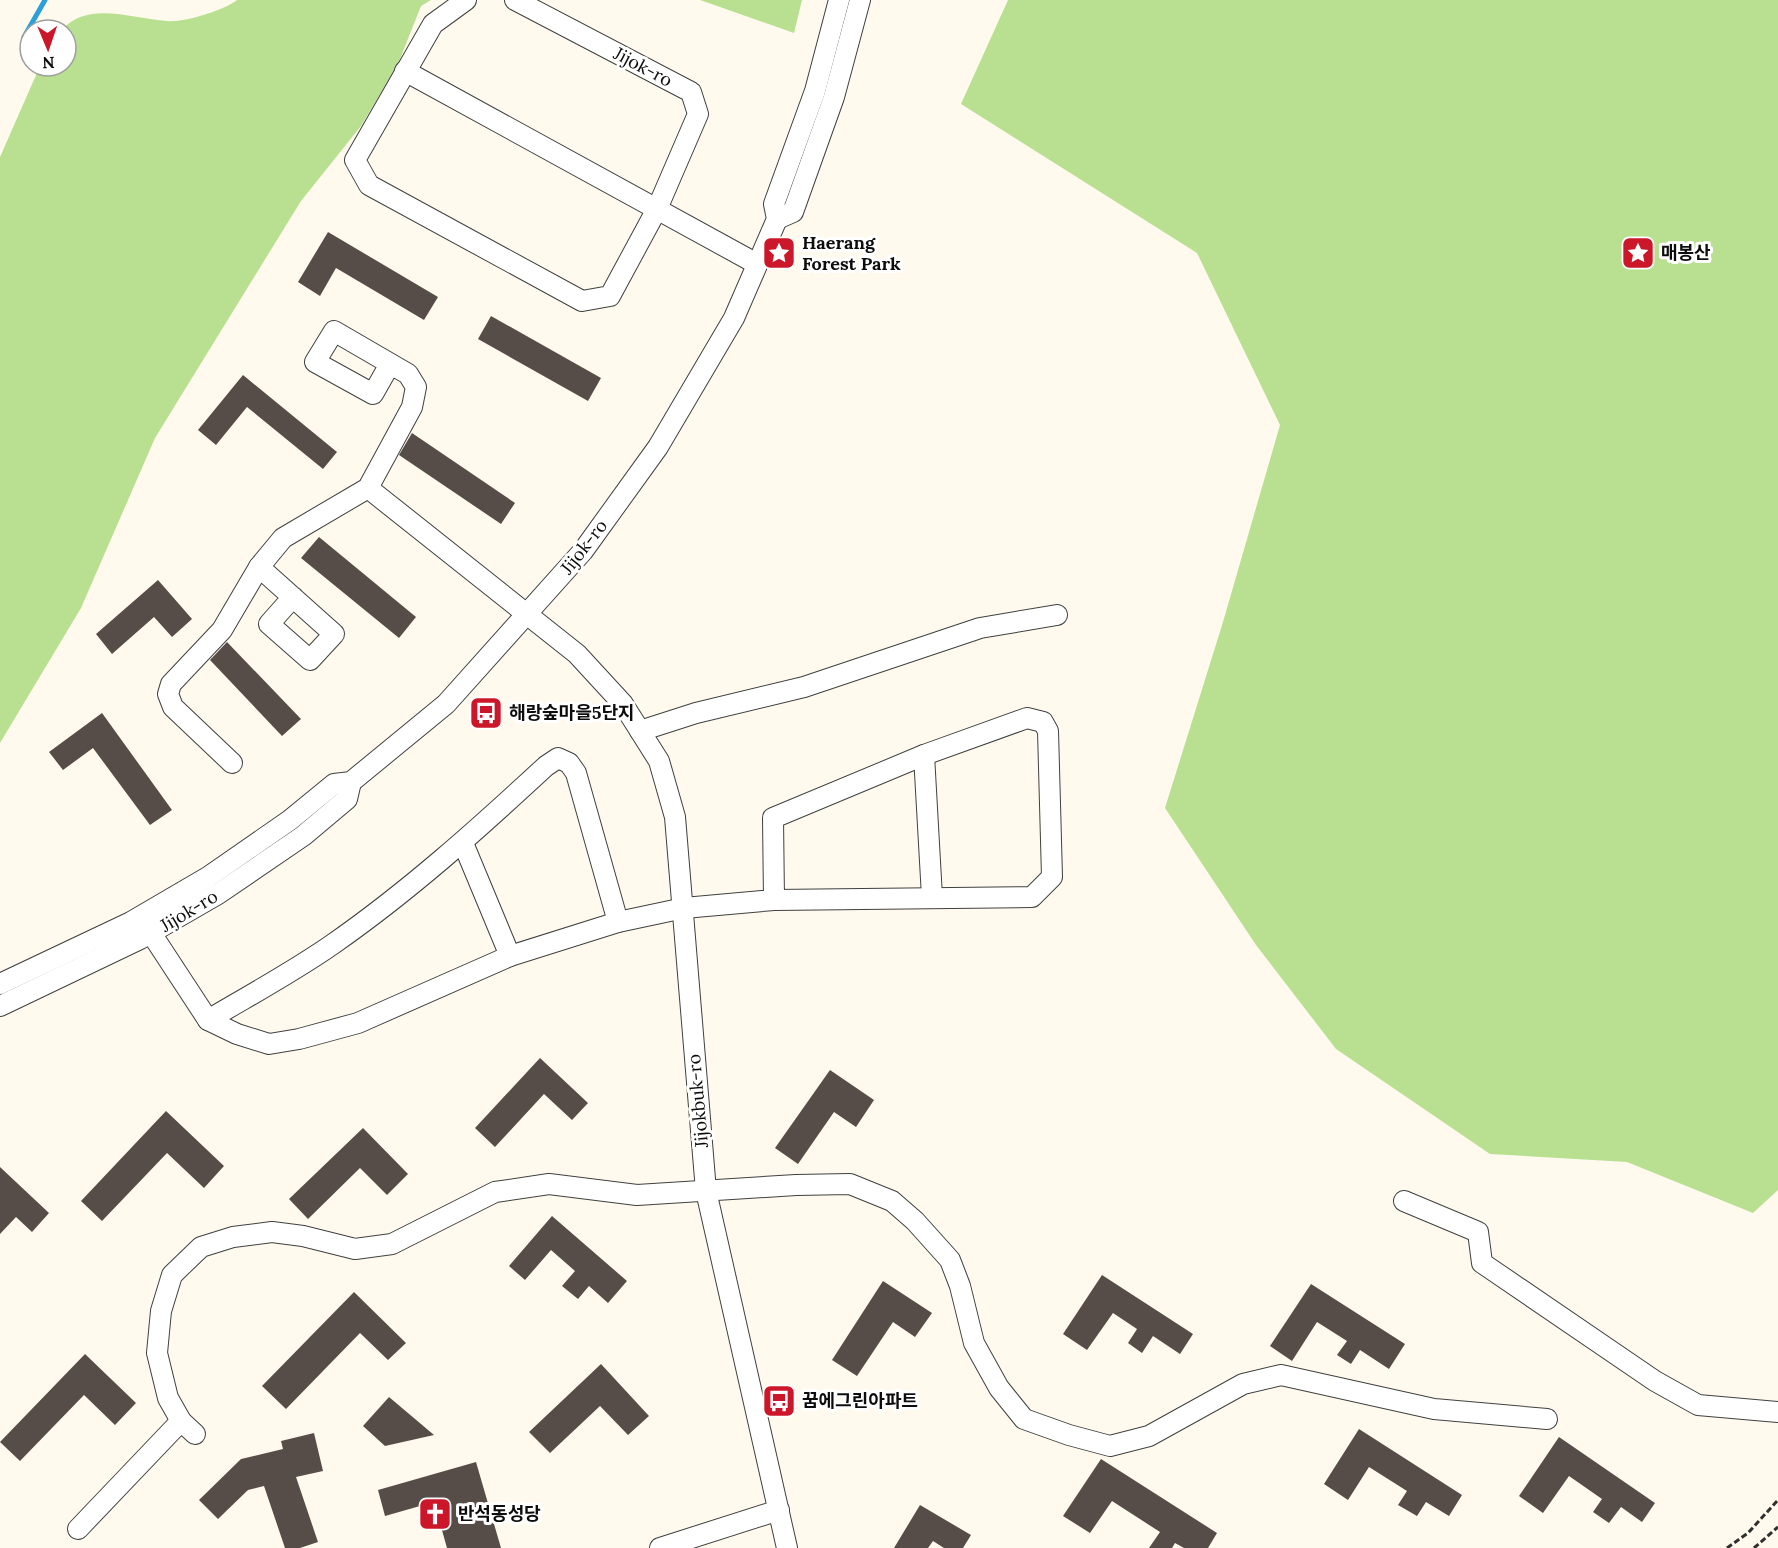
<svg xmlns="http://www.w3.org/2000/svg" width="1778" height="1548" font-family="Lora,'Noto Sans KR',serif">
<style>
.forest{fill:#b9e090}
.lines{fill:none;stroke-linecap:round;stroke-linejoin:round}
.stream{stroke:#2ba0db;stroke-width:5}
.building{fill:#574d48}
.minor-casing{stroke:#404040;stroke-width:22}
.path{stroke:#2f2f2f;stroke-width:3;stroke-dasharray:6 3;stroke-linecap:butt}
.minor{stroke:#fff;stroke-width:20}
.labels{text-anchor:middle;stroke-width:6;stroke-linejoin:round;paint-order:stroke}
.street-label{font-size:18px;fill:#0d0d0d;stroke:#fff}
.poi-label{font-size:18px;font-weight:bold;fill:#0d0d0d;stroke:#fff;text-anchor:start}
</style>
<rect width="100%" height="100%" fill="#fffaed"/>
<g class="forest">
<path d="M237,0H431L421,6L398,64L361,126L301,201L155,438L81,608L0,743V157L40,66H66V30H62C87,0 134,19 167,21C183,23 225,10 237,0Z"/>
<polygon points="700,0 802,0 794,33"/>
<polygon points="1008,0 1778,0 1778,1190 1753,1213 1627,1162 1490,1154 1336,1049 1256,945 1165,808 1223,622 1280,425 1197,253 961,104"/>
</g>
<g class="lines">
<polyline class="stream" points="24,37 45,0"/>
</g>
<g class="building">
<polygon points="328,232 438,297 424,320 336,268 320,296 298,282"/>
<polygon points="491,316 601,378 588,401 478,339"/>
<polygon points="243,375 337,452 323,469 247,407 216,445 198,430"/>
<polygon points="412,433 515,503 501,524 399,455"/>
<polygon points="319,537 416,617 399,638 301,558"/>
<polygon points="158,580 192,619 172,637 154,617 112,654 96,634"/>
<polygon points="227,642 301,719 282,736 210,660"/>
<polygon points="102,713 172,810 150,825 93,748 63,770 49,752"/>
<polygon points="540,1058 588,1103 572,1120 544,1094 495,1147 475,1128"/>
<polygon points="830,1070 874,1100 856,1127 834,1112 798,1164 775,1148"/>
<polygon points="166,1111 224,1166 204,1188 167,1153 102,1221 81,1201"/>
<polygon points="363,1128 408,1174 387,1195 360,1168 308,1219 289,1199"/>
<polygon points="0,1167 49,1213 32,1232 16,1217 0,1234"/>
<polygon points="552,1216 627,1281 608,1303 589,1286 578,1299 562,1286 575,1271 551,1250 525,1280 509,1266"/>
<polygon points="1102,1275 1193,1334 1180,1354 1153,1336 1142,1353 1128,1343 1137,1329 1113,1313 1087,1350 1063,1334"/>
<polygon points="883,1281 932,1313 915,1337 893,1322 857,1376 832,1360"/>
<polygon points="1311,1284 1405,1344 1389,1369 1360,1350 1351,1364 1337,1355 1347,1341 1317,1322 1292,1361 1270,1346"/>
<polygon points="354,1292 406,1343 388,1360 360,1333 286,1409 262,1386"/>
<polygon points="85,1354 136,1403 115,1425 84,1395 20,1461 0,1442"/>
<polygon points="601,1364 649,1416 628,1435 600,1406 550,1453 529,1432"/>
<polygon points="389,1397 434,1435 385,1446 363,1426"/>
<polygon points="1359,1429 1462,1495 1449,1516 1426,1502 1417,1516 1398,1505 1407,1491 1369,1467 1348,1500 1324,1484"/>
<polygon points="314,1433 323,1471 296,1477 318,1542 300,1548 285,1548 264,1486 248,1490 218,1519 199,1500 241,1459 283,1449 281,1441"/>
<polygon points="1559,1437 1655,1503 1642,1522 1621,1507 1609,1523 1593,1512 1602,1499 1569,1476 1543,1513 1519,1496"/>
<polygon points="1101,1459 1217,1533 1208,1548 1184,1548 1175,1543 1172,1548 1149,1548 1160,1532 1112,1501 1090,1533 1063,1516"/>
<polygon points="476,1462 501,1548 447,1548 434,1502 385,1516 378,1490"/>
<polygon points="920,1505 971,1535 963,1548 944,1548 933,1541 928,1548 894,1548"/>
</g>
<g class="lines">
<defs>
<g id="minor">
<polyline points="466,0 433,24 355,160 369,185 582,301 610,296 657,209 698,114 691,92 515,0"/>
<polyline points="405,71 757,264"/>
<polyline points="777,219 793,212 834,97 860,0"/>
<polyline points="368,488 577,654 623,704 659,761 675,817 706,1191 787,1548"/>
<polyline points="259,567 334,634 310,660 269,624 293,597"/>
<polyline points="640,731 696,713 804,687 980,628 1057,615"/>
<polyline points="924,755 932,897"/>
<polyline points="232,763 173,707 168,694 171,684 222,630 259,567 283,538 368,488 412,407 416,387 408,374 334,331 315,362 373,394 390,364"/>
<polyline points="463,843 510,956"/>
<polyline points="151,933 208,1020 237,1034 269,1044 299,1039 358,1023 510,956 618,922 684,908 774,900 1032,897 1052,877 1048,731 1043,722 1027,718 924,755 773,818 774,900"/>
<polyline points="0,984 131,922 208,877 290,820 334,784 351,782 446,704 583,551 658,447 734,318 777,219 774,204 815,91 839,0"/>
<polyline points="0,1006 140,939 218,894 303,836 347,799 351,782"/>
<path d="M208,1020C250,995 293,972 333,944C409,891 478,829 546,766L558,758L569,763L576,773L618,922"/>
<polyline points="1404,1201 1478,1232 1482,1263 1655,1381 1698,1405 1778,1412"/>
<polyline points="195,1434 181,1421 168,1398 157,1353 161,1311 172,1275 201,1247 233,1237 272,1232 303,1236 355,1249 392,1244 495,1192 549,1184 637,1195 796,1185 850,1184 892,1201 915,1221 950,1260 960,1286 974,1343 999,1388 1024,1419 1069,1435 1110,1446 1149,1436 1243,1384 1281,1375 1434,1409 1547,1419"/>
<polyline points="78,1529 181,1421"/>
<polyline points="660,1548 779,1510"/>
</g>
</defs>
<use href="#minor" class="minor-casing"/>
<g class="path">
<polyline points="1727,1548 1748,1533 1778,1500"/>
<polyline points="1754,1548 1778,1527"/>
</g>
<use href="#minor" class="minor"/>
</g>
<defs>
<symbol id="sight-square" viewBox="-11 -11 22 22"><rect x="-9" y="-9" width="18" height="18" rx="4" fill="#cc162a" stroke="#fff"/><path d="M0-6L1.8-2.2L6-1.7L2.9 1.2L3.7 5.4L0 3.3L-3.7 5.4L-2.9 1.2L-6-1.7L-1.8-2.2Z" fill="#fff"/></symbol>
<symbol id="bus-square" viewBox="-11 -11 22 22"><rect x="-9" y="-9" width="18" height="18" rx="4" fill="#cc162a" stroke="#fff"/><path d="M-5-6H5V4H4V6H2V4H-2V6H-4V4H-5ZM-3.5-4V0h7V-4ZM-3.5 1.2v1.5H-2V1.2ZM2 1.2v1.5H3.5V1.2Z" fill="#fff"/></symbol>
<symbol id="church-square" viewBox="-11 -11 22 22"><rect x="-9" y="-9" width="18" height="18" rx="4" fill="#cc162a" stroke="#fff"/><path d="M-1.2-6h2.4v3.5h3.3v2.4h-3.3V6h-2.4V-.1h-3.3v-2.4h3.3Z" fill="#fff"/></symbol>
</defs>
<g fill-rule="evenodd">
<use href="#sight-square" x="760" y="234" width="38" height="38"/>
<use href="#sight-square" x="1619" y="234" width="38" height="38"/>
<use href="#bus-square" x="467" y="694" width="38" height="38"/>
<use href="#bus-square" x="760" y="1382" width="38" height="38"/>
<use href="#church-square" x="416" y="1495" width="38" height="38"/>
</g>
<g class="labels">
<g class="street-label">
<text transform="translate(643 67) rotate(28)" y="6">Jijok-ro</text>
<text transform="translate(584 547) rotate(-52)" y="6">Jijok-ro</text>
<text transform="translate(189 911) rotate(-31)" y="6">Jijok-ro</text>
<text transform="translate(698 1101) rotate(-95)" y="6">Jijokbuk-ro</text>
</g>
<g class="poi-label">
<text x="802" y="249">Haerang<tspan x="802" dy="21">Forest Park</tspan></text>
<text x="1661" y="259">매봉산</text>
<text x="509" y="719">해랑숲마을5단지</text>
<text x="802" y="1407">꿈에그린아파트</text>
<text x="458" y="1520">반석동성당</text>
</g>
</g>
<g transform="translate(48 48) rotate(178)"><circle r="28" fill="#ffffff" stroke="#9e9e9e" stroke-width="1.5"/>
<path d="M0-4.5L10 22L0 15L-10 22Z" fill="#cc162a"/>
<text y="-9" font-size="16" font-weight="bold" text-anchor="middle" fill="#0d0d0d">N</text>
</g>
</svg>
